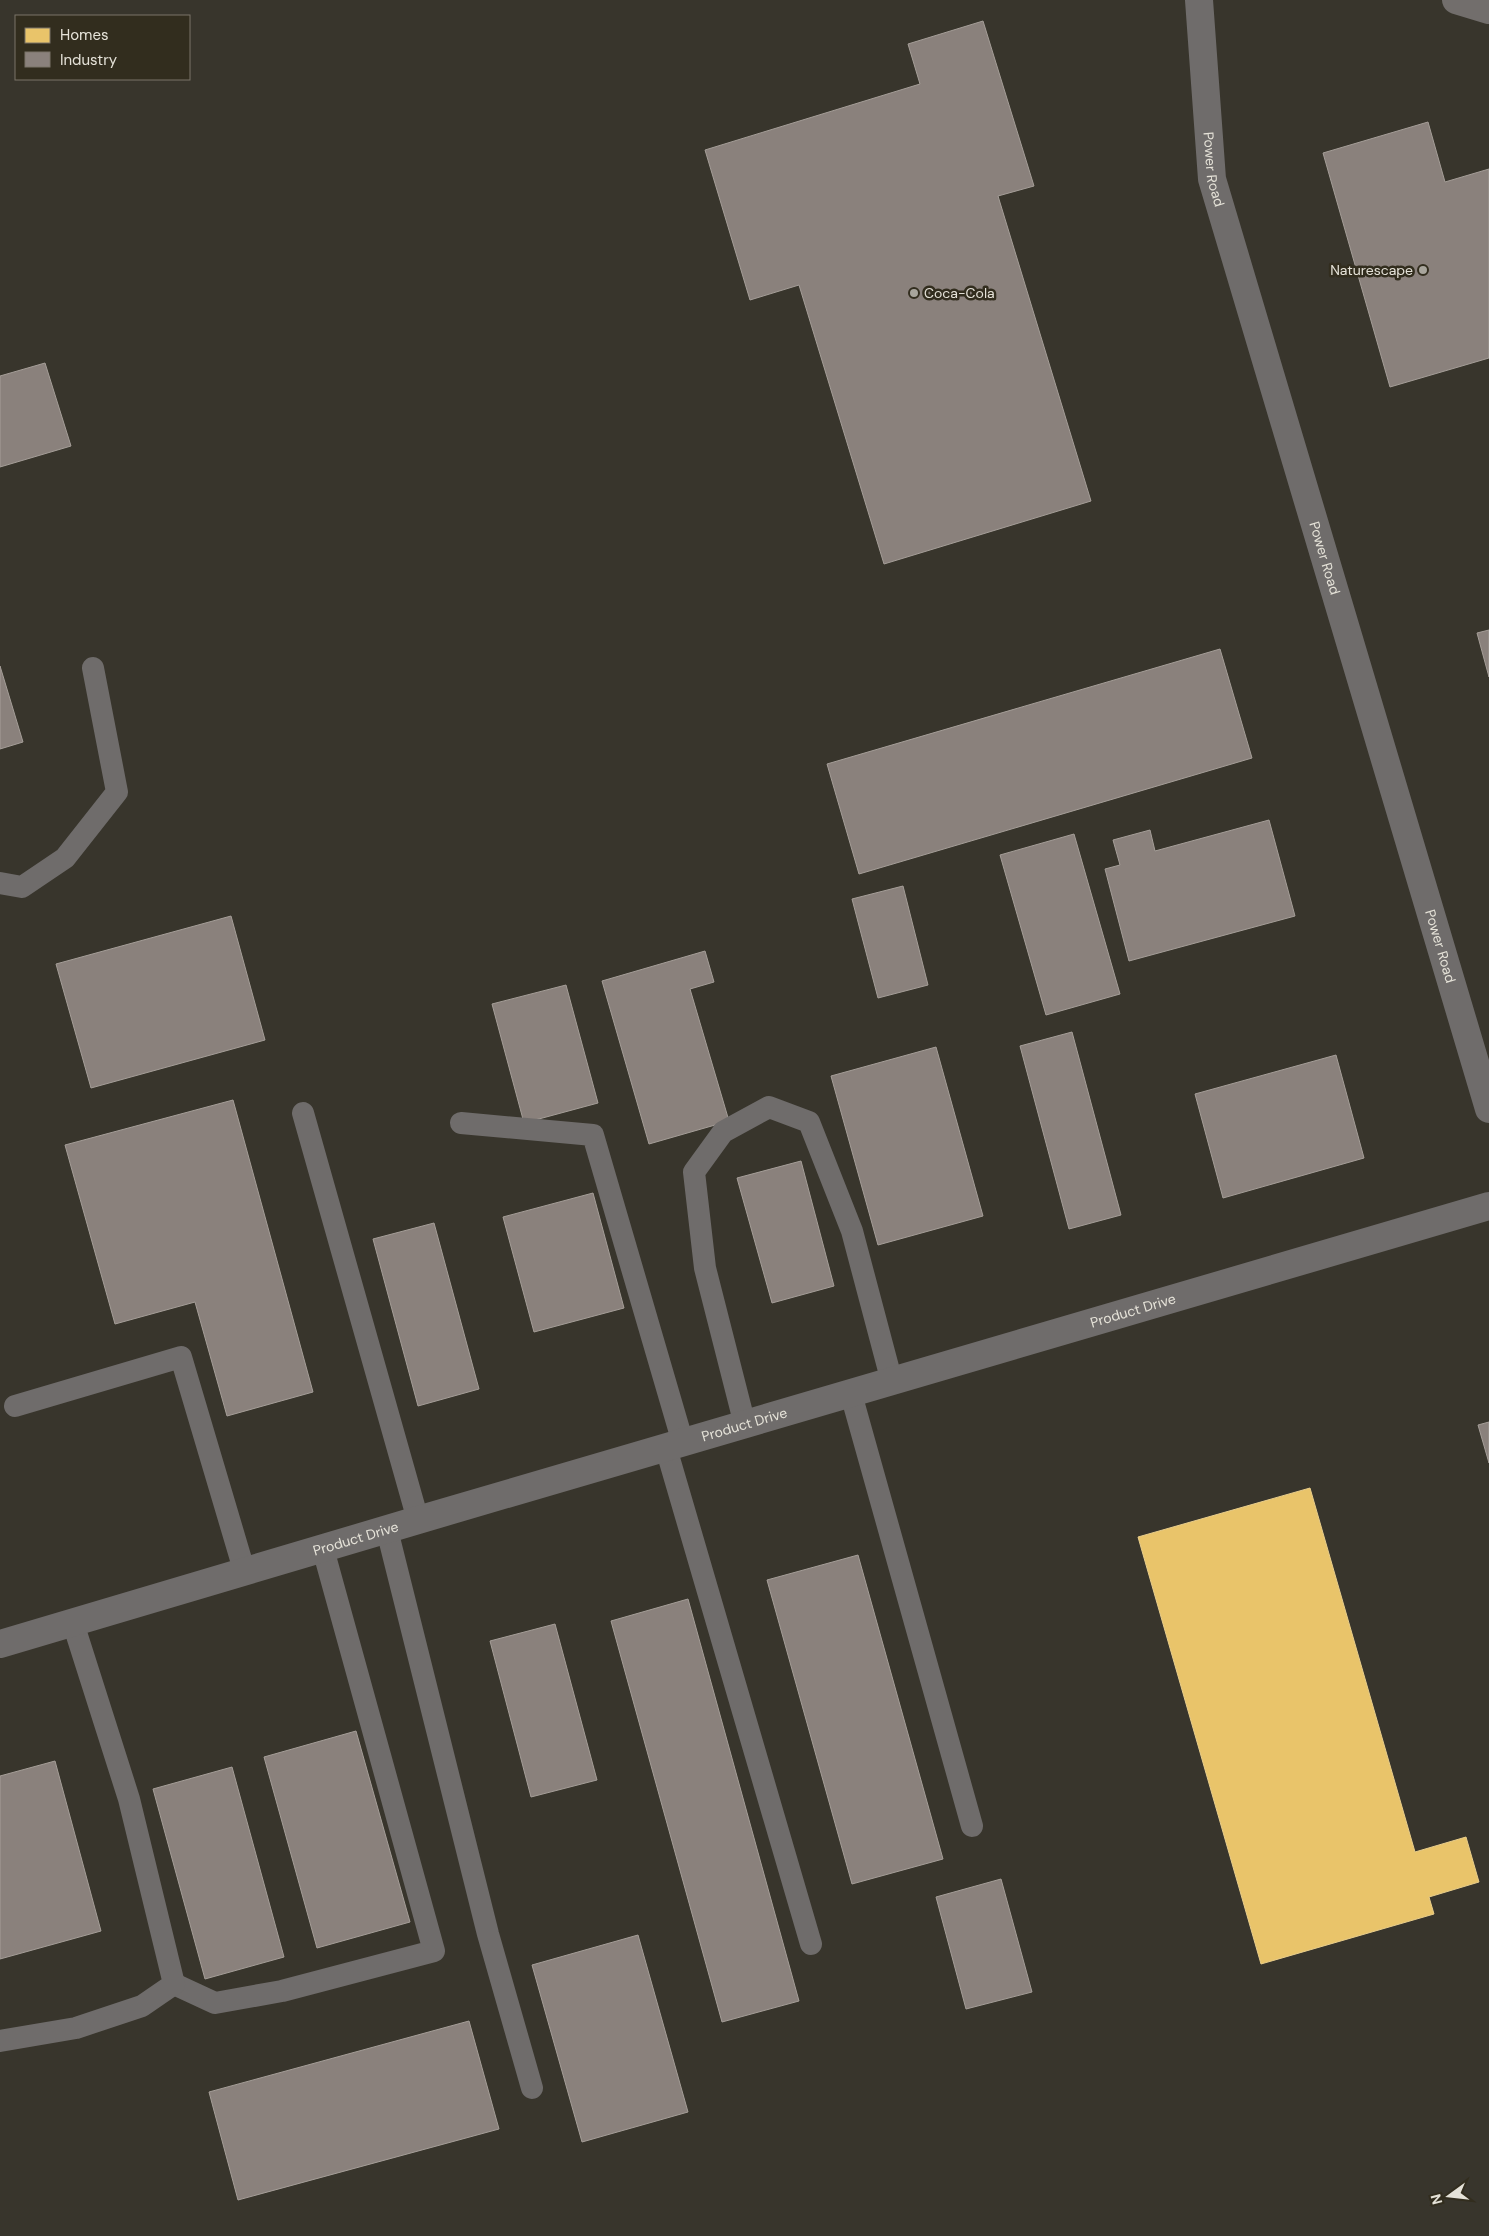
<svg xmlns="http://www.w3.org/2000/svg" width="1489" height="2236" font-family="'DM Sans',sans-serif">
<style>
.homes{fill:#e9c46a;stroke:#e8cd8b}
.industry{fill:#8a817c;stroke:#a59e98}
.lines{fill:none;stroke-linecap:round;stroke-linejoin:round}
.lane{stroke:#6f6c6b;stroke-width:22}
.street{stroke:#6f6c6b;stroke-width:28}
.secondary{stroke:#726e6c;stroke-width:28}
.poi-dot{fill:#a8a59c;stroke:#322d1e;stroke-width:2}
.labels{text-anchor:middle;stroke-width:5;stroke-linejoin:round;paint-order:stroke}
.street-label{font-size:14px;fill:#e5e2d8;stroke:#322d1e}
.poi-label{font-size:14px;fill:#e5e2d8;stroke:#322d1e;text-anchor:end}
</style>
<rect width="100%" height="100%" fill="#38352c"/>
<polygon class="homes" points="1310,1488 1415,1852 1466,1837 1479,1882 1429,1897 1434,1914 1261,1964 1138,1537"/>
<g class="industry">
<polygon points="983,21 1034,186 998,196 1091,501 884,564 799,285 750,300 705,150 920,84 908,44"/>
<polygon points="1428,122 1445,182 1489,169 1489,358 1390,387 1323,153"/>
<polygon points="45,363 71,446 0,467 0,376"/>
<polygon points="1489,630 1489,677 1477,633"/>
<polygon points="1220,649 1252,758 859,874 827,764"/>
<polygon points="0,666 23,742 0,749"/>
<polygon points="1269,820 1295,916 1129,961 1105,869 1120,865 1113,840 1150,830 1155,851"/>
<polygon points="1074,834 1120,994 1046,1015 1000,855"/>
<polygon points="903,886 928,985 878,998 852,899"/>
<polygon points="231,916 265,1040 91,1088 56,964"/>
<polygon points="705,951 714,982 690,989 729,1121 649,1144 602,981"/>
<polygon points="566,985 598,1103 524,1123 492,1004"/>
<polygon points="1072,1032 1121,1215 1069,1229 1020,1046"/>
<polygon points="936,1047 983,1216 878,1245 831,1076"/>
<polygon points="1336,1055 1364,1158 1223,1198 1195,1094"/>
<polygon points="233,1100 313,1392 227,1416 195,1302 115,1324 65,1145"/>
<polygon points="801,1161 834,1286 772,1303 737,1178"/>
<polygon points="593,1193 624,1308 534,1332 503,1217"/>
<polygon points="434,1223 479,1389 418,1406 373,1239"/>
<polygon points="1489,1422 1489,1463 1478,1425"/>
<polygon points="858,1555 943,1859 852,1884 767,1580"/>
<polygon points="688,1599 799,2001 722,2022 611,1621"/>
<polygon points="555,1624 597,1780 531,1797 490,1641"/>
<polygon points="356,1731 410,1922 317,1948 264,1757"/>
<polygon points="55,1761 101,1931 0,1959 0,1776"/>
<polygon points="232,1767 284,1957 205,1979 153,1789"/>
<polygon points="1001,1879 1032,1992 966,2009 936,1897"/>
<polygon points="638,1935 688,2112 582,2142 532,1965"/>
<polygon points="469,2021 499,2129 238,2200 209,2092"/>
</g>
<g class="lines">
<g class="lane">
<polyline points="0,883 22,887 65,858 117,792 93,668"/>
<polyline points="303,1113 418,1520"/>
<polyline points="461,1123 593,1135 683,1443"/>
<polyline points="851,1394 972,1826"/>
<polyline points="15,1406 181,1357 245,1573"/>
<polyline points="745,1425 705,1268 694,1172 723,1132 769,1107 809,1122 852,1231 892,1382"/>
<polyline points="666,1448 811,1944"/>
<polyline points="387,1530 488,1934 532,2088"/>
<polyline points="174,1984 215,2003 282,1991 434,1951 323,1549"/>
<polyline points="0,2041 76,2028 142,2006 174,1984 129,1799 73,1623"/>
</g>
<g class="street">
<path id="s1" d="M1199,0L1212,179L1489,1109"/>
<path id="s2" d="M0,1644L418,1520L1489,1206"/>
</g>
<polyline class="secondary" points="1456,0 1489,10"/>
</g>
<g class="poi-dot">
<circle cx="1423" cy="270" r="5"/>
<circle cx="914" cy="293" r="5"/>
</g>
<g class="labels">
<g class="street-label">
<text dy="5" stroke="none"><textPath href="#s1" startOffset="170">Power Road</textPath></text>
<text dy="5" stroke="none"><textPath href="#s1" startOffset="575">Power Road</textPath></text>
<text dy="5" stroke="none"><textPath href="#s1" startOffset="980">Power Road</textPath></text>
<text dy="5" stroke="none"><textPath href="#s2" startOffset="1181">Product Drive</textPath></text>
<text dy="5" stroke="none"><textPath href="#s2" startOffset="776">Product Drive</textPath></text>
<text dy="5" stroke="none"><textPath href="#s2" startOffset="371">Product Drive</textPath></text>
</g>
<g class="poi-label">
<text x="1413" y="275">Naturescape</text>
<text x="924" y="298" text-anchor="start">Coca-Cola</text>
</g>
</g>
<rect x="15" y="15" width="175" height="65" fill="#322d1e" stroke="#7a7568"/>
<rect x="25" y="28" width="25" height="15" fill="#e9c46a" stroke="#7a7568"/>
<text x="60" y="40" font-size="15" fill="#e5e2d8">Homes</text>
<rect x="25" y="52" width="25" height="15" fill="#8a817c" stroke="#7a7568"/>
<text x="60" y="65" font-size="15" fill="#e5e2d8">Industry</text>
<g transform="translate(1449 2196) rotate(255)" stroke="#322d1e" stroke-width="4" paint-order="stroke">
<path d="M0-4L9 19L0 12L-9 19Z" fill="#e5e2d8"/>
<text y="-8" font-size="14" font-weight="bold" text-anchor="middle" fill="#e5e2d8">N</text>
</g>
</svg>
